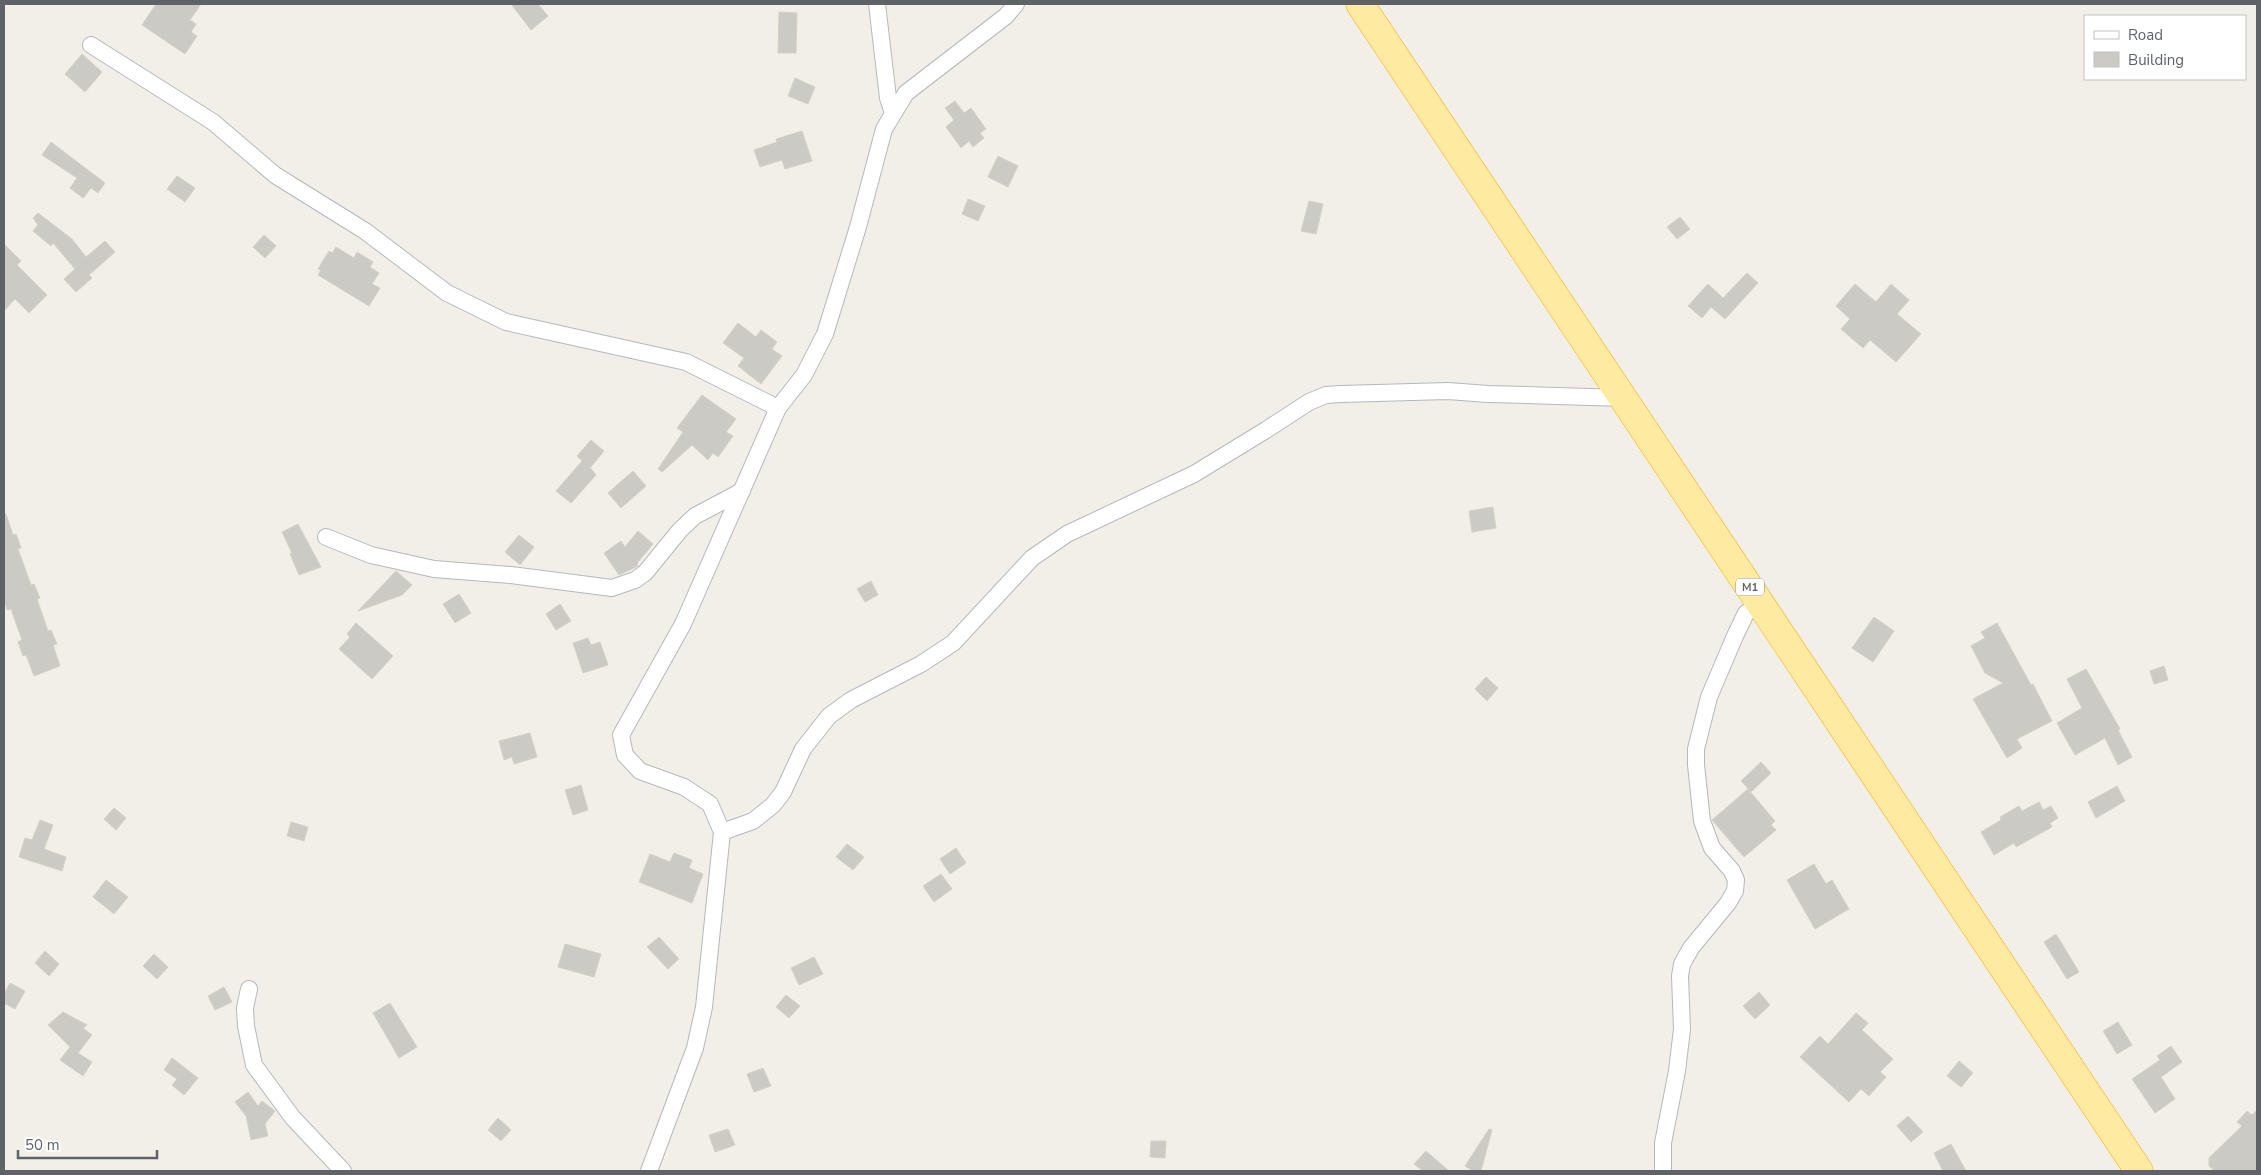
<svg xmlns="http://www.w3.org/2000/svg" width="2261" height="1175" font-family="'Nunito Sans',sans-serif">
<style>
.building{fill:#cccac5;stroke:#d6d1c6}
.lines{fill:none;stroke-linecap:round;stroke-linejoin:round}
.minor-casing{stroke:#b5b8bc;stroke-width:18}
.trunk-casing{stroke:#f9ab00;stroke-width:29}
.minor{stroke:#fff;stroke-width:16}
.trunk{stroke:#feeaa1;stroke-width:28}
.labels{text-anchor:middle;stroke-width:4;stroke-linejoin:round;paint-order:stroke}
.shield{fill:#fff;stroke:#8f9295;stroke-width:1}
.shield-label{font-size:11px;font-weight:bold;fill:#5f6368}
</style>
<rect width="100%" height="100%" fill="#f1efe8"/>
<g class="building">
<polygon points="156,4 201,4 190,20 196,24 191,32 197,36 185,54 142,25"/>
<polygon points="511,4 538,4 548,16 531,30"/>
<polygon points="779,12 797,13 796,53 778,53"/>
<polygon points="82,54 102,72 85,92 65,74"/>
<polygon points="795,78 815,87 808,104 788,96"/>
<polygon points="955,101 964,113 971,108 986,129 980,133 984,138 973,147 969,141 961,148 946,127 954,120 945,108"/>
<polygon points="802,131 812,161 785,169 782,160 760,167 754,150 777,142 776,139"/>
<polygon points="51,142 105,183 98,193 91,188 83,198 70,188 77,178 42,155"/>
<polygon points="998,156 1018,166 1008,187 988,177"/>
<polygon points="177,176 195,188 185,202 167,189"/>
<polygon points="968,199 985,206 978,221 962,214"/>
<polygon points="1309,201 1323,204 1316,234 1301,231"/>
<polygon points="38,213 72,239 86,257 105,241 115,252 89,275 92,278 76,292 64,279 75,269 53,243 51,246 33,231 38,225 33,218"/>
<polygon points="1680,217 1690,229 1677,239 1667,227"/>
<polygon points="264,235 276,246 265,258 253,247"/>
<polygon points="4,244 21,261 17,265 47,295 29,313 15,299 4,311"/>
<polygon points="336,247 354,258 357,252 373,262 370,267 379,273 372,284 380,288 369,306 318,275 321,270 318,269 329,251 332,253"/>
<polygon points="1747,273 1758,283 1725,319 1711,307 1702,318 1688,306 1708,284 1723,298"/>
<polygon points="1855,284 1876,302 1891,284 1909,300 1897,314 1921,334 1896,362 1870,340 1863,348 1841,329 1850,319 1836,306"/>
<polygon points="738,323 756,337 761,330 777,342 772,349 782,356 761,384 738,366 744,358 723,343"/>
<polygon points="702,395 736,419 726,432 733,436 718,457 713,453 708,460 692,445 662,472 658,469 683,432 677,428"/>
<polygon points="591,440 604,451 590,468 589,466 596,475 571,503 556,491 582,461 577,456"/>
<polygon points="633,471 646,486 621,508 608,493"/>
<polygon points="1493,507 1496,528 1472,532 1469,511"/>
<polygon points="4,514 6,514 13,535 16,534 21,548 18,549 31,585 34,584 40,598 37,599 48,631 51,630 57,644 53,645 60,666 34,676 26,655 23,656 18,642 22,640 11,609 7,610 4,599"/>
<polygon points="298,524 321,567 299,575 290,554 292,553 282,532"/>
<polygon points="638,531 653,544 637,563 638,566 619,575 604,553 621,541 625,547"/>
<polygon points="519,535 534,547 520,565 505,552"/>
<polygon points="396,571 412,585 402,595 358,611"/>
<polygon points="871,581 878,595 865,602 857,589"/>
<polygon points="459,594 471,613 455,623 443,604"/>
<polygon points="560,604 571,621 556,630 546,614"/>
<polygon points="1874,617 1894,631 1873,662 1852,648"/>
<polygon points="356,623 393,656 372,679 339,649 350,637 347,634"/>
<polygon points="1997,623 2031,685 2033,684 2052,721 2017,739 2022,748 2007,758 1973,699 2003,683 1985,673 1971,646 1985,638 1981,632"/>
<polygon points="588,638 591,645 600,642 608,665 583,673 573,643"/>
<polygon points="2164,666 2168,680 2154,684 2150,671"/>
<polygon points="2086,669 2120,729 2118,730 2132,757 2118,765 2105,738 2075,755 2057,723 2082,708 2067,679"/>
<polygon points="1486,677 1498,688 1487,701 1475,689"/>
<polygon points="530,733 537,757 514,764 512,757 504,760 499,741"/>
<polygon points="1761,762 1771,773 1751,792 1741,781"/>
<polygon points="581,785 588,810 573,815 565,790"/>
<polygon points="2117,786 2125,801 2096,818 2088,802"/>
<polygon points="1748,789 1775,821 1771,825 1776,830 1744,857 1712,820"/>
<polygon points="2039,802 2043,810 2051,806 2058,818 2050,823 2052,827 2016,847 2014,843 1994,855 1981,832 2001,820 2000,817 2019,806 2022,811"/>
<polygon points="114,808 126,818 116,830 104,819"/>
<polygon points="40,820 53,825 44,849 66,857 62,871 19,857 25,838 32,840"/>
<polygon points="291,822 308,827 304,841 287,836"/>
<polygon points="847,844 864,857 853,870 836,857"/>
<polygon points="956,848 966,863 950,874 940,859"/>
<polygon points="674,853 692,860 689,868 703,874 692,903 639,882 650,854 670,862"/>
<polygon points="1814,864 1826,884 1832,880 1849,909 1815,929 1787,880"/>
<polygon points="941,874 952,889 934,902 923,886"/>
<polygon points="106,880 128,897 114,914 93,897"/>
<polygon points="2056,934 2079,972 2067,979 2044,942"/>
<polygon points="659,937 679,959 668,969 647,947"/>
<polygon points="565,944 601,954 594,977 558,967"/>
<polygon points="45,951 59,964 49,976 35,963"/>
<polygon points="154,954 168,967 157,979 143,966"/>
<polygon points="814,957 823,974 799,985 791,968"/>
<polygon points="10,983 25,991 15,1009 4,1003 4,994"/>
<polygon points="224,987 232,1002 215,1010 208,996"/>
<polygon points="1759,992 1770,1005 1755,1019 1743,1006"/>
<polygon points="786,995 800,1006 789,1018 776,1007"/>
<polygon points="390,1003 417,1047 399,1058 373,1013"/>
<polygon points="63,1012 87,1025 83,1028 92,1035 78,1053 92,1062 83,1076 60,1060 70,1047 48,1025"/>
<polygon points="1856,1013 1868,1023 1862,1030 1893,1059 1880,1072 1886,1077 1869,1096 1861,1089 1849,1102 1800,1057 1820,1036 1828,1044"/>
<polygon points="2118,1022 2132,1045 2117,1054 2103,1031"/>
<polygon points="2171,1046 2182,1062 2161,1077 2175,1099 2155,1113 2132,1079 2160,1060 2157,1056"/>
<polygon points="172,1058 198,1078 184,1095 172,1085 177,1079 164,1070"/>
<polygon points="1959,1061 1973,1073 1961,1087 1947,1076"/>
<polygon points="763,1068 771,1086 754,1092 747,1074"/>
<polygon points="248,1092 258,1106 262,1101 275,1111 265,1124 268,1136 251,1140 246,1116 235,1102"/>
<polygon points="2257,1110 2257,1171 2215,1171 2209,1166 2209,1158 2242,1126 2237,1122 2247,1111 2252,1115"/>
<polygon points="1908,1116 1923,1132 1911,1142 1897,1126"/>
<polygon points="498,1118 511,1130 501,1141 488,1130"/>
<polygon points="728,1129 735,1145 715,1152 709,1135"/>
<polygon points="1489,1129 1492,1130 1481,1171 1473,1171 1465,1166"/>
<polygon points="1151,1141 1166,1141 1165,1158 1150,1157"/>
<polygon points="1951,1144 1966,1171 1943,1171 1934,1153"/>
<polygon points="1426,1151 1449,1171 1423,1171 1414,1164"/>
</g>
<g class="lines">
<defs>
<g id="minor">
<polyline points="877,4 888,98 893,113"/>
<polyline points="91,45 213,122 275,175 365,231 447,293 506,322 686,362 778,408"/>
<polyline points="326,537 371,555 434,569 511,575 612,588 635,580 645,573 680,530 695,516 742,491"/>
<polyline points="722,832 753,821 773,805 783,792 803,749 829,716 851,700 921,664 953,643 1032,558 1067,534 1194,474 1266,430 1309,402 1326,395 1341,394 1448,391 1488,394 1624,398"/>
<polyline points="249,989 245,1008 246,1026 254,1065 293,1118 343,1171"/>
<polyline points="649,1171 695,1048 704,1007 722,832 710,804 684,787 640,771 625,755 621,735 683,624 778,408 804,375 825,334 858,227 884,129 906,93 1006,16 1016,4"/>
<polyline points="1663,1171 1663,1143 1677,1071 1682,1029 1680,976 1682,964 1691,948 1728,903 1735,891 1736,880 1732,871 1712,848 1702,821 1696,765 1696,749 1709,697 1735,636 1746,613 1761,604"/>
</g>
<polyline id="trunk" points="1360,4 2139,1171"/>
</defs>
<use href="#minor" class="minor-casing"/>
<use href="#trunk" class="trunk-casing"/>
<use href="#minor" class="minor"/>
<use href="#trunk" class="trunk"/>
</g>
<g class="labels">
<rect class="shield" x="1736" y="578.5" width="28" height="17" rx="4"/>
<g class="shield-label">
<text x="1750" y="591">M1</text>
</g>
</g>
<rect width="2261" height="1175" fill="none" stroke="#5f6368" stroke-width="10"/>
<rect x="2084" y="15" width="162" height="65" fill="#ffffff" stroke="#bfc1c3"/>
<rect x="2094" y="31" width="25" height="8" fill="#ffffff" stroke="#bfc1c3"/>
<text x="2128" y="40" font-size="15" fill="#5f6368">Road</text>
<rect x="2094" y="52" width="25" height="15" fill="#cccac5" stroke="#bfc1c3"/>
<text x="2128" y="65" font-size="15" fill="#5f6368">Building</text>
<path d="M18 1150v8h139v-8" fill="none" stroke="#5f6368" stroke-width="2.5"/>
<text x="25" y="1150" font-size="15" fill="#5f6368" stroke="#ffffff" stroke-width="4" paint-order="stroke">50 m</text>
</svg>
